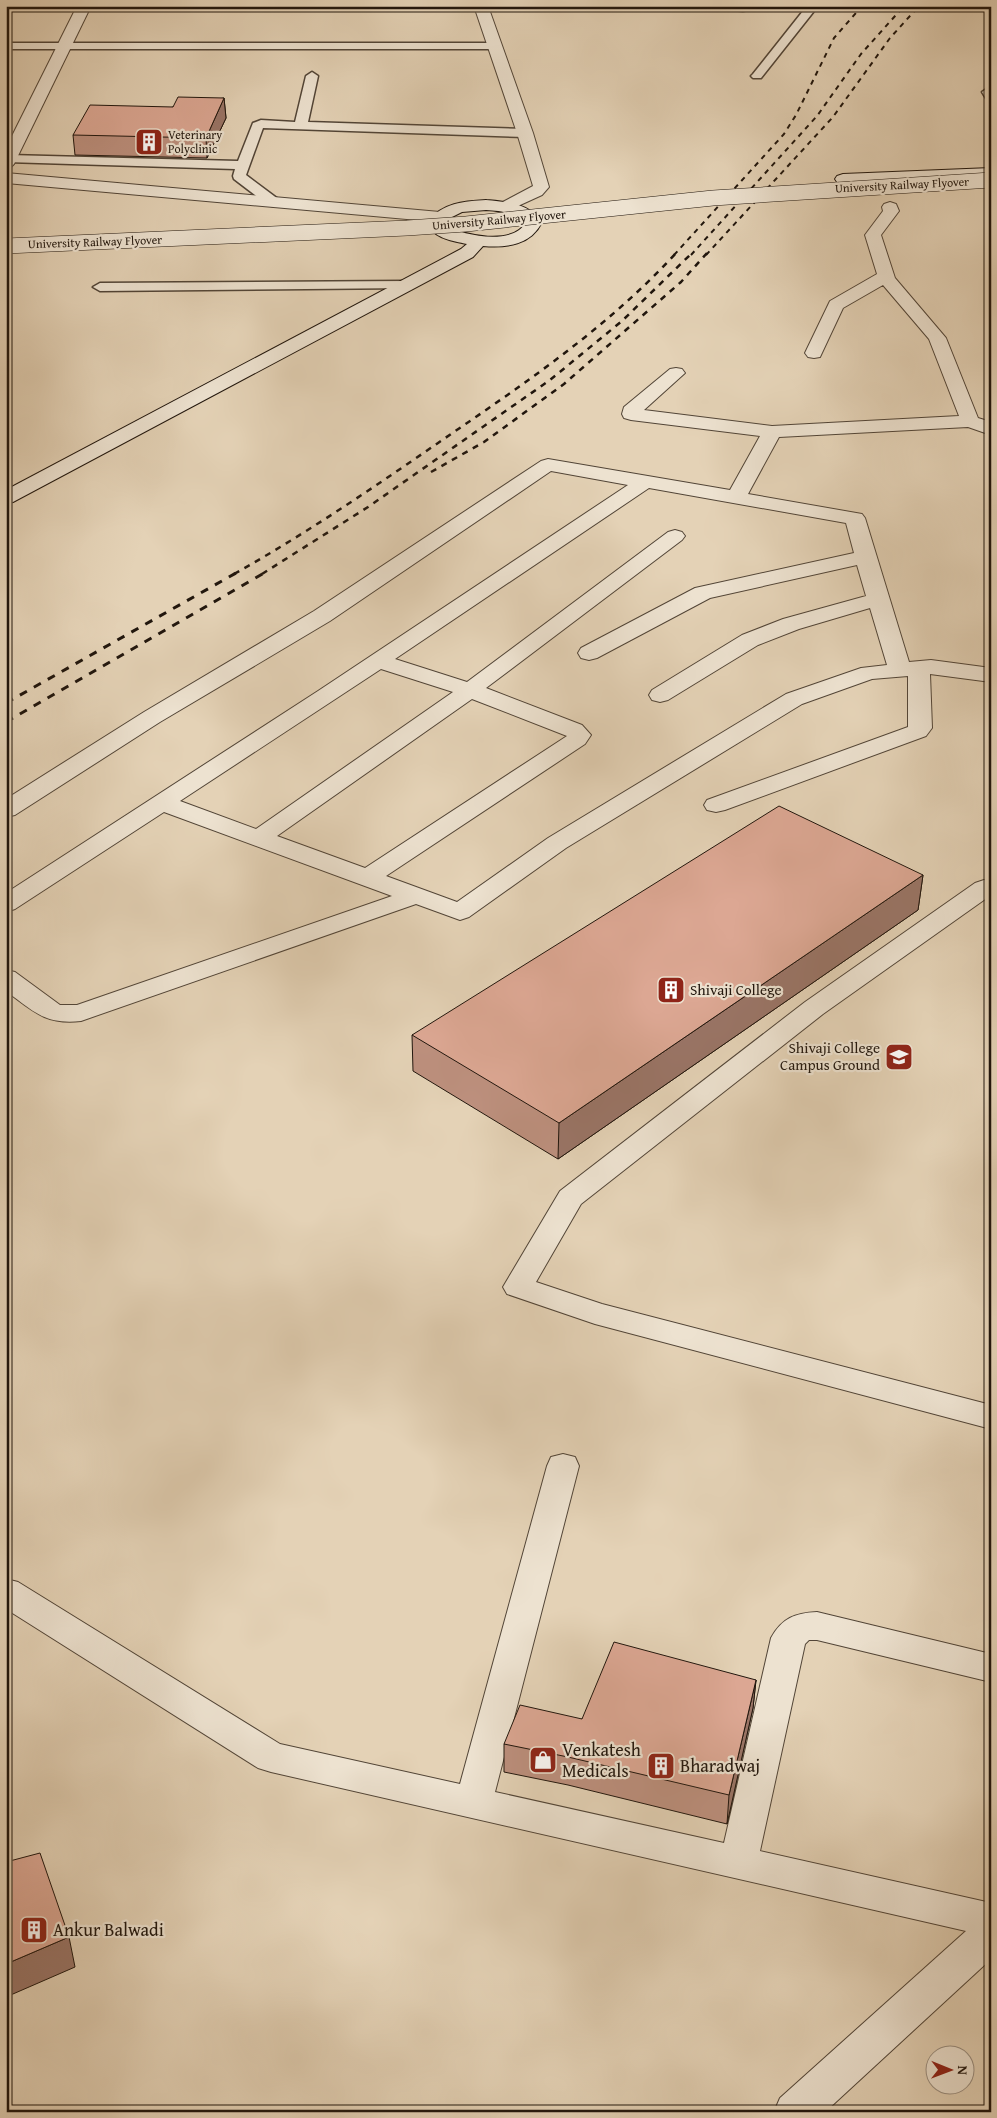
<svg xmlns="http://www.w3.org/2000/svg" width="997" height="2118" font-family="'Gentium Book Plus',serif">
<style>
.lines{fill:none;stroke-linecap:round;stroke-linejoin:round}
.lane-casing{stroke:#524537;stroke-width:3}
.street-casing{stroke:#524537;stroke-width:2}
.secondary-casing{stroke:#21160d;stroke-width:2}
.lane{fill:#ede2d0;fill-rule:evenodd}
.street{fill:#ede2d0;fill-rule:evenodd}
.secondary{fill:#ede2d0;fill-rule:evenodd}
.rail-far2{stroke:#21160d;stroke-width:2;stroke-dasharray:5 5;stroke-linecap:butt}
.rail-far1{stroke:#21160d;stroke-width:2.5;stroke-dasharray:6 6;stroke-linecap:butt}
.rail{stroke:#21160d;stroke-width:3;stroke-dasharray:8 8;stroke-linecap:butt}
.secondary-bridge-casing{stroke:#21160d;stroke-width:16;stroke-linecap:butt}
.secondary-bridge{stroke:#ede2d0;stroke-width:15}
.wall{fill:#bd907e;stroke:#21160d}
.shaded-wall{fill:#9a7567;stroke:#21160d}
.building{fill:#dca793;stroke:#21160d}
.labels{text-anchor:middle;stroke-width:4.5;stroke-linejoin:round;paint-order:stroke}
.far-poi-label{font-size:12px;fill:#21160d;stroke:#ede2d0;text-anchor:start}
.far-street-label{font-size:12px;fill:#21160d;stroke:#ede2d0}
.poi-label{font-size:15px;fill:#21160d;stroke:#ede2d0;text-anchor:start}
.near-poi-label{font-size:18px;fill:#21160d;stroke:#ede2d0;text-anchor:start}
</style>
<rect width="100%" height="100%" fill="#e4d2b6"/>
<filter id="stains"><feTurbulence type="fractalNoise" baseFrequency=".004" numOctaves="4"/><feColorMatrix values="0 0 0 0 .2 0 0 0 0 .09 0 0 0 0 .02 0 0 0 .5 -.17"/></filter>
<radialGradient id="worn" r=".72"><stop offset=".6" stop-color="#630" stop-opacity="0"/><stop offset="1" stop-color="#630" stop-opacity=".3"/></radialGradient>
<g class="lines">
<defs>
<g id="lane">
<polygon points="807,6 818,6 761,78 753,78 751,76 753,74"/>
<polygon points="6,43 494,43 500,46 494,49 6,49"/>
<polygon points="312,72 318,76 308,122 525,129 531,133 525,137 263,128 246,175 278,199 280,202 273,206 268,205 234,179 233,176 235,169 6,162 6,156 9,155 238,161 253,123 261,120 295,122 306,76"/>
<polygon points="988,88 991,89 991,101 987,100 982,92"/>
<polygon points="405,281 410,282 412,285 410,288 100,291 93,287 100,283"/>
</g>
<g id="street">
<polygon points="77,6 91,6 14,164 11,167 6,169 6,148"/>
<polygon points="474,6 488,6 533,133 549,187 542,195 505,212 499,210 497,207 499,204 533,186 517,133"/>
<path d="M738,6H751C748,12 744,12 738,11Z"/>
<polygon points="6,173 440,212 446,214 448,217 446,220 440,222 6,183"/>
<path d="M890,202L896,204L899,211L881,235L895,278L946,338L978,418L991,422V435L968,427L779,437L748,494L862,514L865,518L909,662L931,660L991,668V682L930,674L932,728L926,736L725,810L716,812L707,810L704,805L707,800L908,727V676L872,679L802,704L566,848L469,917L460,920L416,904L81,1021C45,1025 33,1011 6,991V970L15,972L60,1005H77L392,896L164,812L15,909L6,912V893L318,691L628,485L551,471L330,621L160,722L15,815L6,817V799L144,712L314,611L541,461L548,459L730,490L760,436L631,420L624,418L622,414L624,407L670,369L676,368L682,369L685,373L644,410L772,426L959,416L929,339L883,285L843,308L820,357L814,358L808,357L805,353L830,301L877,274L865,235L883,211L882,207L884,204ZM649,488L846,523L854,553L695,588L581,648L578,653L581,658L589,660L597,658L710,598L857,565L866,596L783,619L742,635L652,690L649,695L652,700L660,702L668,700L758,645L799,629L870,608L887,665L861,668L786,694L548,838L457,902L386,876L585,744L591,735L582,725L486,688L682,540L685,536L682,532L675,530L668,532L467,682L395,659ZM381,669L453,692L256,829L180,801ZM472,699L567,736L365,868L277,836Z"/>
<polygon points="984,880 991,882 991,895 823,1014 581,1204 536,1282 602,1304 991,1405 991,1429 595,1324 507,1294 503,1287 560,1191 805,1002 975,883"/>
<path d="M563,1454L575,1457L579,1466L495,1792L724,1843L771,1638C782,1618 795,1613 817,1612L991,1654V1682L817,1640H809L805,1644L760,1851L991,1903V1959L825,2112H774L780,2098L966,1931L271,1772L258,1768L6,1609V1579L18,1582L280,1744L460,1784L547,1466L551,1457Z"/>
</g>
<g id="secondary">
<polygon points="991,168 991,178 843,184 837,182 835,179 837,176 843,174"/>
<path d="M486,200C507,202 529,203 542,222C531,245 507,248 483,246L473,257L13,502L6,504V490L461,249L467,244C453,241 431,238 428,222C441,203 465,201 486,200ZM486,210C501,211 515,212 526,222C514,246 463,236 445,225L446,220L462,212Z"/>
</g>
</defs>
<use href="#lane" class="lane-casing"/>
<use href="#street" class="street-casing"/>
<use href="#secondary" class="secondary-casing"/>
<use href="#lane" class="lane"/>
<use href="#street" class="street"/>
<use href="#secondary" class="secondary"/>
<g class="rail-far2">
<polyline points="674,255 784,134 796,115 834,38 862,6"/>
<polyline points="691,255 817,116 861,54 904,6"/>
<polyline points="706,255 833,117 890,38 919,6"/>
</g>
<g class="rail-far1">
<polyline points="431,472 484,442 564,384 681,282 707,253"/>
<path d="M234,574C309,532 380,483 451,434C530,380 611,324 676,253"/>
<polyline points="262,574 368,507 550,380 622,321 692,253"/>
</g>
<g class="rail">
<polyline points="6,703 236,573"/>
<polyline points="6,722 264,573"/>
</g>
<defs>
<polyline id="secondary-bridge" points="6,246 407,228 466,224 713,198 991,180"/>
</defs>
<use href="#secondary-bridge" class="secondary-bridge-casing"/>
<use href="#secondary-bridge" class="secondary-bridge"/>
</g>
<g class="wall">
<polygon points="224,98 226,118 207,158 75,155 73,135 173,107"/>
<polygon points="923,875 918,910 558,1159 413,1071 412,1035"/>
<polygon points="756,1680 753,1708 727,1824 568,1785 504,1772 504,1744 582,1719"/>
</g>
<g class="shaded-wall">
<polygon points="224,98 226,118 207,158 206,138"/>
<polygon points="923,875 918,910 558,1159 559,1123"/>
<polygon points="756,1680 753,1708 727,1824 729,1795"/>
<polygon points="69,1937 75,1967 6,1997 6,1964"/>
</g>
<g class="building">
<polygon points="178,97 224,98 206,138 73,135 90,105 173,107"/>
<polygon points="779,806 923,875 559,1123 412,1035"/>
<polygon points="614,1642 756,1680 729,1795 568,1757 504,1744 520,1705 582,1719"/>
<polygon points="40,1853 69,1937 6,1964 6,1862"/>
</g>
<defs>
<symbol id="building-square" viewBox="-11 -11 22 22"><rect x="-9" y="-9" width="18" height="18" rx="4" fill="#8f2418" stroke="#ede2d0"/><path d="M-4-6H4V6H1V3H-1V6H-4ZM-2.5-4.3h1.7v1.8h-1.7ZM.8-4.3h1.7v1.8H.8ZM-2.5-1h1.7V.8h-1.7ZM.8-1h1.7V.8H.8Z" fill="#fff"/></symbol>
<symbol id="university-square" viewBox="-11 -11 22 22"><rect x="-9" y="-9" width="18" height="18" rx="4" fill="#8f2418" stroke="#ede2d0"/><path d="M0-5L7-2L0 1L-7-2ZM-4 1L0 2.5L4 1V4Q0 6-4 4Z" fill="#fff"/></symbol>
<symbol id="shop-square" viewBox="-11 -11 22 22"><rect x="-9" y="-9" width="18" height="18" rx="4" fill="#8f2418" stroke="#ede2d0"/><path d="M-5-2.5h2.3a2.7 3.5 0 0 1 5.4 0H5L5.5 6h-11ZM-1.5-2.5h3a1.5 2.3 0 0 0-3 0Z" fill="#fff"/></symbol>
</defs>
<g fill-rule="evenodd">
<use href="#building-square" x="133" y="126" width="32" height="32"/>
<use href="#building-square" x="655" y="974" width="32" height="32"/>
<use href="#university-square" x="883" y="1041" width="32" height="32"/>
<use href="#shop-square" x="527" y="1744" width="32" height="32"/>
<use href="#building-square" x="645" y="1750" width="32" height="32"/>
<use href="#building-square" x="18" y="1914" width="32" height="32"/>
</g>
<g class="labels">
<g class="far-poi-label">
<text x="168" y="139">Veterinary<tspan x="168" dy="14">Polyclinic</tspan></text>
</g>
<g class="far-street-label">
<text transform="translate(902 185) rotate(-3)" y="4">University Railway Flyover</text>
<text transform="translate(499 220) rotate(-5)" y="4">University Railway Flyover</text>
<text transform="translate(95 242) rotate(-2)" y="4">University Railway Flyover</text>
</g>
<g class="poi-label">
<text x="690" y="995">Shivaji College</text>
<text x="880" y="1053" text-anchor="end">Shivaji College<tspan x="880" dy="17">Campus Ground</tspan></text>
</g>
<g class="near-poi-label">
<text x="562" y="1756">Venkatesh<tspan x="562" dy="21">Medicals</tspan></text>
<text x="680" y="1772">Bharadwaj</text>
<text x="53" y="1936">Ankur Balwadi</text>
</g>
</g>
<rect width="997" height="2118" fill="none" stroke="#e4d2b6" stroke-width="25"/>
<rect x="8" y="8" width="982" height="2103" fill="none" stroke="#21160d" stroke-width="2.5"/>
<rect x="12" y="12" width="972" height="2093" fill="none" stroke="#21160d"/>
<g transform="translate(950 2070) rotate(91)"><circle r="24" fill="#ede2d0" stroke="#9b9082"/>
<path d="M0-4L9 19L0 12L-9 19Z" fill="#8f2418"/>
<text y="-8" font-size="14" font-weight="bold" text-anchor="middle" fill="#21160d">N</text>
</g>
<rect width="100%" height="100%" filter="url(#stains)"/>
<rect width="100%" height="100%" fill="url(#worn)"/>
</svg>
